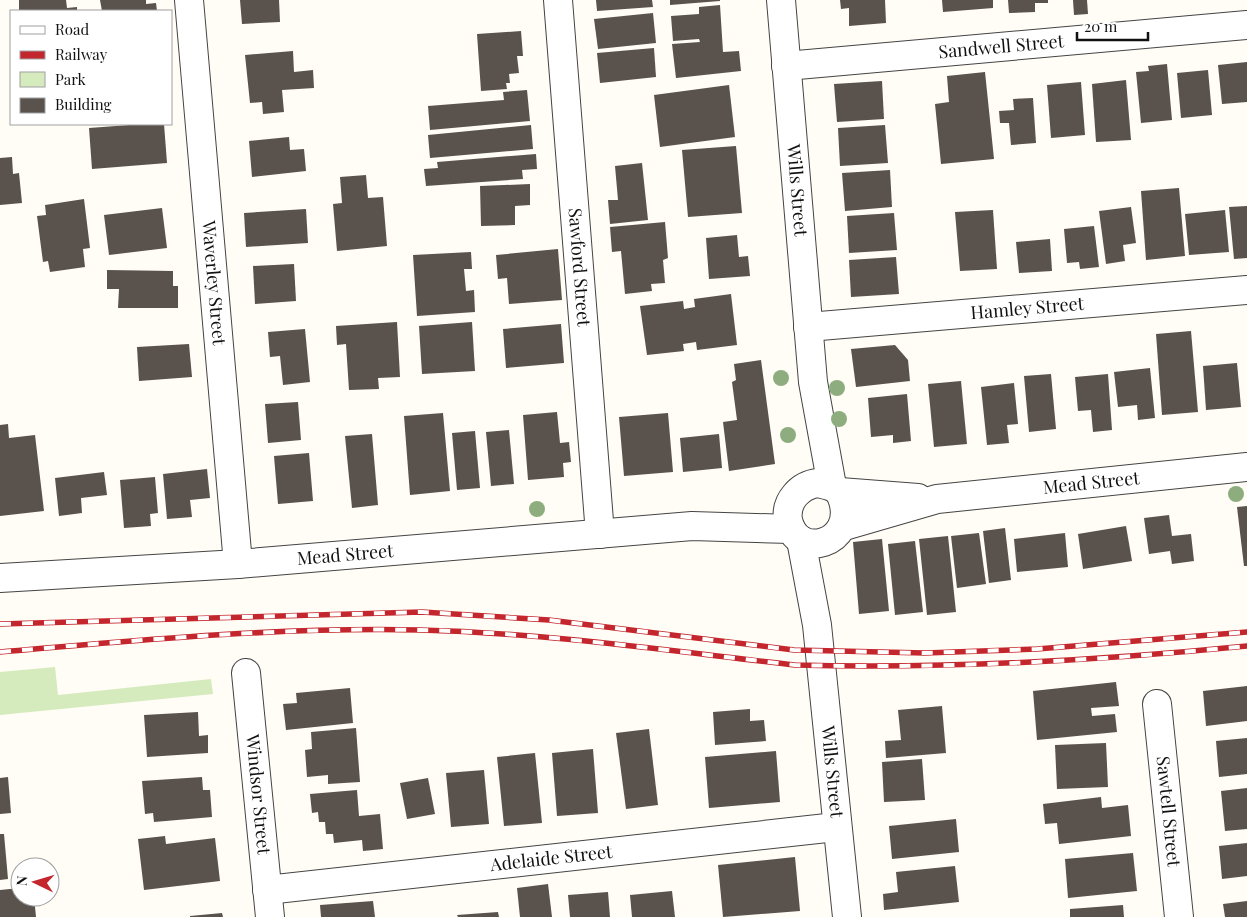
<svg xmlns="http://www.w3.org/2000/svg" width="1247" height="917" font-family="'Playfair Display',serif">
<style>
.green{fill:#d5ebbd}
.building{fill:#5a524d}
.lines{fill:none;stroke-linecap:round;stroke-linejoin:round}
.minor-casing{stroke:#444;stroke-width:30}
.minor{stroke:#fff;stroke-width:28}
.rail-casing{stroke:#c4262e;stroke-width:5.5}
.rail{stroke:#fff;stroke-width:4;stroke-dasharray:11;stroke-linecap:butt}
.tree{fill:#8dad7f}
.labels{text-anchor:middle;stroke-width:5;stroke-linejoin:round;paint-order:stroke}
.street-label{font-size:18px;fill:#111;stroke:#fff}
</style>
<rect width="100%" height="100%" fill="#fffdf5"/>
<polygon class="green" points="55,667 58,695 211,679 213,694 0,715 0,672"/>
<g class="building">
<polygon points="19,0 66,0 67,8 77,7 77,11 19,11"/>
<polygon points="100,0 146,0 146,4 156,3 157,11 102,11"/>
<polygon points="240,0 279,0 280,22 242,24"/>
<polygon points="596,0 652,0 653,7 597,11"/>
<polygon points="670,0 720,0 720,1 670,5"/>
<polygon points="840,0 885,0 886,23 849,26 849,8 841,9"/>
<polygon points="942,0 993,0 993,8 943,12"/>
<polygon points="1008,0 1048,0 1048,3 1035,3 1035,12 1009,13"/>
<polygon points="1073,0 1087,0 1088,14 1074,15"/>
<polygon points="720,5 723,52 739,51 741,71 676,78 672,44 700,42 699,39 673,41 671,16 699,14 699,7"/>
<polygon points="653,13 656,43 598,49 594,19"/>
<polygon points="521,31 523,56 517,56 519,73 509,74 510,83 506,83 507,89 481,91 477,34"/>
<polygon points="654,48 656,77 600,83 597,53"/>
<polygon points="293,51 294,72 313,70 314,88 282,90 284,112 263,114 262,102 250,103 245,55"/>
<polygon points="1247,62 1247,102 1222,104 1218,65"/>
<polygon points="1167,64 1172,120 1141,123 1136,72 1149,71 1148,66"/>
<polygon points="1208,70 1212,115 1181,118 1177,73"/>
<polygon points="985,72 994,159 941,164 935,104 949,102 947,76"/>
<polygon points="1126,80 1131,140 1096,142 1092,84"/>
<polygon points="882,81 884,119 837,122 834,84"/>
<polygon points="1081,82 1085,135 1051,138 1047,85"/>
<polygon points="729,85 735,137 660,147 654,95"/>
<polygon points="527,90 530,121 430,130 428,106 504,100 503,92"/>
<polygon points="1033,98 1036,143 1011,145 1009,123 1000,123 999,111 1014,110 1013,99"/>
<polygon points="143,124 164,124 167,163 92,169 89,128"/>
<polygon points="531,125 533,149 430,158 428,135"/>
<polygon points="885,125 888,163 840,166 838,128"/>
<polygon points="289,137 290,150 304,149 306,171 252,177 249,141"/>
<polygon points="736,146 742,213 688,217 682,150"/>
<polygon points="536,154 537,169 522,170 523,179 426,186 424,169 438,168 437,162"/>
<polygon points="12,157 13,174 19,173 22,203 0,205 0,158"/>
<polygon points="642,163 648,220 610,224 608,200 618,200 615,166"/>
<polygon points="890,170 892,207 845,211 842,173"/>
<polygon points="366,175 368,198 383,197 387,246 337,251 333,204 342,203 340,177"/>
<polygon points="530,184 530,205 515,206 515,225 481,226 480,186"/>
<polygon points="1179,188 1185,256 1146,260 1141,191"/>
<polygon points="84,199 90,248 83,249 85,267 50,272 48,261 43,262 37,216 46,215 45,205"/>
<polygon points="1247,206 1247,258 1234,259 1229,207"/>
<polygon points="1131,207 1136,243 1123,245 1125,261 1106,264 1099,211"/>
<polygon points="162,208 167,248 109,255 104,215"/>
<polygon points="306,209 308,243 246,247 244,213"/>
<polygon points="993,210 997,269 960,271 955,212"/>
<polygon points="1225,210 1229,252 1189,255 1185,214"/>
<polygon points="894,213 897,250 849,253 847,216"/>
<polygon points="665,222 668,258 663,260 665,283 651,284 652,291 625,294 621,251 612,252 610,227"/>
<polygon points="1094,226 1099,267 1080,269 1079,262 1067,263 1064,229"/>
<polygon points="737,235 739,257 748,256 750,276 709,279 706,238"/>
<polygon points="1050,239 1052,271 1019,273 1016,242"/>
<polygon points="558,249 562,300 509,304 507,278 498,279 496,255"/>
<polygon points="471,252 472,269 464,269 466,291 474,290 475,312 417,316 413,255"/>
<polygon points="896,257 899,294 851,297 849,260"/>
<polygon points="294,264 296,301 255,304 253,266"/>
<polygon points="107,270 173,271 173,286 178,286 178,308 118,308 119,289 107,289"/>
<polygon points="731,294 737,345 697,350 696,342 683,344 684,351 647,355 640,306 683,301 684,309 695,307 694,299"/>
<polygon points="397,322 400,377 378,378 379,389 349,390 346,344 337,345 336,326"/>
<polygon points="472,322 475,371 422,374 419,326"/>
<polygon points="561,324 564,363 506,368 503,329"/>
<polygon points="305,329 310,382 283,385 280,356 270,357 268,332"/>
<polygon points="1191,331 1198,412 1162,415 1156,334"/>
<polygon points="189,344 192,377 139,381 137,347"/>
<polygon points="895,345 908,360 910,381 856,387 851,349"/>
<polygon points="761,360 775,464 729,471 723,422 737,420 732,382 736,380 734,364"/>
<polygon points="1237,363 1241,407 1206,410 1203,366"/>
<polygon points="1150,368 1155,418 1138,420 1137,405 1118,407 1114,372"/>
<polygon points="1051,374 1056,429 1029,432 1024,376"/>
<polygon points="1108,374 1112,430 1093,432 1091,410 1078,411 1075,377"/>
<polygon points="961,381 967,444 934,447 928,384"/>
<polygon points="1014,383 1018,424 1007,425 1009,443 987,445 981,387"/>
<polygon points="907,394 911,441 893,443 893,435 871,437 868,398"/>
<polygon points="298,402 301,440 268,443 265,404"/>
<polygon points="557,412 560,443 569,442 571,462 563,463 564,477 528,480 523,415"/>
<polygon points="443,413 450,491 410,495 404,416"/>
<polygon points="668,413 673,472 624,476 619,417"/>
<polygon points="8,424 9,438 35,435 44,511 0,516 0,425"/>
<polygon points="509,430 514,484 491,486 486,432"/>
<polygon points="475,431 480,488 457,490 452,433"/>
<polygon points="372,434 378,505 352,508 345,436"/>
<polygon points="719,434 722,468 683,472 680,438"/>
<polygon points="309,453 313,501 278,504 274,456"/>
<polygon points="207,469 210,498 190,500 192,517 167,519 163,474"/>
<polygon points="104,472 107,495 81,498 82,513 59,516 55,478"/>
<polygon points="155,477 158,513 150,514 151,526 124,528 120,480"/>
<polygon points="1247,506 1247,566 1244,566 1237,507"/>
<polygon points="1169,515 1172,536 1191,534 1194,561 1172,564 1170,551 1149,554 1144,518"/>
<polygon points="1126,526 1132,561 1083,569 1078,534"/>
<polygon points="1005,528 1011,580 989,583 983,531"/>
<polygon points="979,533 986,584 957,588 951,536"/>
<polygon points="1065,533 1068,567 1017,572 1014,539"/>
<polygon points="948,536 956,612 927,615 919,539"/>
<polygon points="882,539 889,611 859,614 853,542"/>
<polygon points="915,541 923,612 895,615 888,544"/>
<polygon points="1116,682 1119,706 1091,708 1092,716 1115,714 1117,732 1037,740 1033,691"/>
<polygon points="1247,686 1247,721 1206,726 1203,691"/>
<polygon points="350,688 353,723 286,730 283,704 297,703 296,693"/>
<polygon points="942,706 946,753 886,758 885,741 901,740 898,710"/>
<polygon points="750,709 750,721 764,720 766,741 715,745 713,712"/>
<polygon points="198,712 199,736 208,735 208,753 147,757 144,715"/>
<polygon points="356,728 360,782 328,784 328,775 307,777 305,750 312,749 311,732"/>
<polygon points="649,729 658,805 626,809 616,733"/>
<polygon points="1247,738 1247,774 1219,777 1216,741"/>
<polygon points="1106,743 1108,787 1057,789 1055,745"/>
<polygon points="593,749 598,813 557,816 552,753"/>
<polygon points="776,751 780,802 709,808 705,757"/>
<polygon points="535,753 542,823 504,826 497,757"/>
<polygon points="922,759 925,800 884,802 882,762"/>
<polygon points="484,770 489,824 451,827 446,773"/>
<polygon points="8,777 11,813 0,814 0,778"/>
<polygon points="202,777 203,790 210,790 212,817 154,822 153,813 145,814 142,781"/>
<polygon points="428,778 435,814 407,819 400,783"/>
<polygon points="1247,788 1247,829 1225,831 1221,791"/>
<polygon points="357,790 359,816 380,814 383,849 363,851 362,840 334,843 333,834 326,834 325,822 319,822 318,812 312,813 310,794"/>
<polygon points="1101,797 1102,808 1128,805 1131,836 1059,844 1057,823 1045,824 1043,804"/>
<polygon points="956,819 959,852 892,859 889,826"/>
<polygon points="0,834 4,834 8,879 0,880"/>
<polygon points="165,836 166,844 215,838 220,881 144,890 138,839"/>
<polygon points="1247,843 1247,876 1222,879 1219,846"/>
<polygon points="1133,853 1137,891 1068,898 1065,859"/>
<polygon points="795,857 800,911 723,917 718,865"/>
<polygon points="955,866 959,902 884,910 883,894 898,892 896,872"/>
<polygon points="548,884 552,917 520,917 517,888"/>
<polygon points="20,888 20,897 34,897 36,917 0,917 0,890"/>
<polygon points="672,891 675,917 632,917 630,895"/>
<polygon points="608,892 610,917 570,917 568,895"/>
<polygon points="373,901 375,917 321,917 320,905"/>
<polygon points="1247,901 1247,917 1225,917 1223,904"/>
<polygon points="1123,905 1124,917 1070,917 1070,909"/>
<polygon points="498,912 499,917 458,917 457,915"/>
<polygon points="222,913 223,917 190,917 190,916"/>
</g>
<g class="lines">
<defs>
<g id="minor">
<path id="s1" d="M189,0L238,564"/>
<path id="s2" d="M558,0L600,534"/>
<path id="s3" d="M781,0L813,382L832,486"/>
<path id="s4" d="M786,66L1247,25"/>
<path id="s5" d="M808,327L1247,290"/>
<path d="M818,483C831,486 839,487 843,501C856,543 797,562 788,520C785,501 800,485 818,483Z"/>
<polyline points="840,492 918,498"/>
<path id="s6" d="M844,526L937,499L1247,467"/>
<path id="s7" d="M801,540L817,625L847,917"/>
<path id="s8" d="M0,578L238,564L692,526L791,529"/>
<path id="s9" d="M246,673L270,917"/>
<path id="s10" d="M1157,704L1179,917"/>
<path id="s11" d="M267,890L836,827"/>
</g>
</defs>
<use href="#minor" class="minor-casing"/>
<use href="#minor" class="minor"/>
<defs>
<g id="rail">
<polyline points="0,624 422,612 549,620 794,650 925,653 1037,649 1247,632"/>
<path d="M0,652C140,640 279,627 420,630C546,633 670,651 795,665C948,669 1095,661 1247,646"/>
</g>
</defs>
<use href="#rail" class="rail-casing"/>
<use href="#rail" class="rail"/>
</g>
<g class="tree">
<circle cx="781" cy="378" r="8"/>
<circle cx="837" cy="388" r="8"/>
<circle cx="839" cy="419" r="8"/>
<circle cx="788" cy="435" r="8"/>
<circle cx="1236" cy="494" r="8"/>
<circle cx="537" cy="509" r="8"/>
</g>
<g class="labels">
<g class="street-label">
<text dy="6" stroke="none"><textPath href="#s4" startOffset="216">Sandwell Street</textPath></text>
<text dy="6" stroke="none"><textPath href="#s3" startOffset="191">Wills Street</textPath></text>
<text dy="6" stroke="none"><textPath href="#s2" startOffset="268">Sawford Street</textPath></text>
<text dy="6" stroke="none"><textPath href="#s1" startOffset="284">Waverley Street</textPath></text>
<text dy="6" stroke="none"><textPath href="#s5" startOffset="220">Hamley Street</textPath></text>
<text dy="6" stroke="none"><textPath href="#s6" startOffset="252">Mead Street</textPath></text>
<text dy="6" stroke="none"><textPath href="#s8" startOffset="346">Mead Street</textPath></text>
<text dy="6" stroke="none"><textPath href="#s7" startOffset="234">Wills Street</textPath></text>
<text dy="6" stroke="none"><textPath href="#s9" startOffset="122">Windsor Street</textPath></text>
<text dy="6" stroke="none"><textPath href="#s10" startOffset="108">Sawtell Street</textPath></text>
<text dy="6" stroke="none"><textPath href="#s11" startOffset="286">Adelaide Street</textPath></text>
</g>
</g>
<rect x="10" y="10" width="162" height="115" fill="#ffffff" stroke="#a0a0a0"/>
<rect x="20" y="26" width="25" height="8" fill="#ffffff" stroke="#a0a0a0"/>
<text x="55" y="35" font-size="15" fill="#111111">Road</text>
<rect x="20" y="51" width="25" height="8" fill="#c4262e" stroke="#a0a0a0"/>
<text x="55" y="60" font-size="15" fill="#111111">Railway</text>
<rect x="20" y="72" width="25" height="15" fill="#d5ebbd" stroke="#a0a0a0"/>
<text x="55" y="85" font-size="15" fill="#111111">Park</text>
<rect x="20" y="98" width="25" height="15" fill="#5a524d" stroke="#a0a0a0"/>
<text x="55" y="110" font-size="15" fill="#111111">Building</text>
<g transform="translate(35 882) rotate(275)"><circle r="24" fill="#ffffff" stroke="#a0a0a0"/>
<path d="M0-4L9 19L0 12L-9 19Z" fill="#c4262e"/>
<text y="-8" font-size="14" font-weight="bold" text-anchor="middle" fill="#111111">N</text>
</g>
<path d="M1077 32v8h71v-8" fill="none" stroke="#111111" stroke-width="2.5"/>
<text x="1084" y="32" font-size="15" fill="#111111" stroke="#ffffff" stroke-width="4" paint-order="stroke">20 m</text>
</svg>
